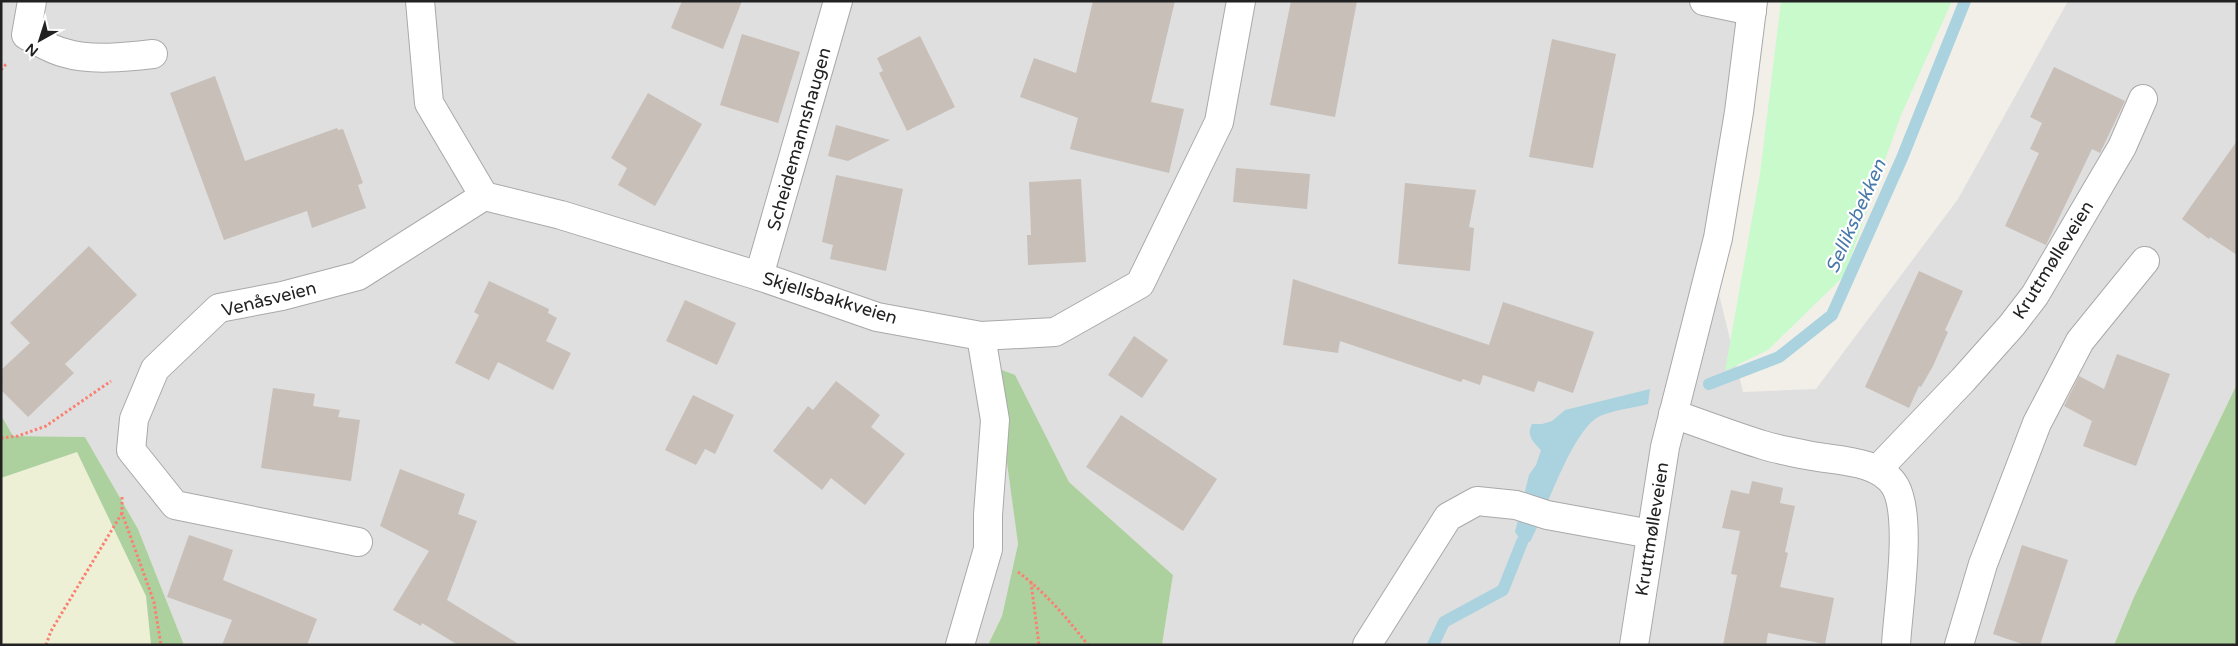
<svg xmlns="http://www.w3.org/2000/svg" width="2238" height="646" font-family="'Varela Round',sans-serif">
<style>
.residential{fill:#e0dfdf}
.farmland{fill:#eef0d5}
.forest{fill:#add19e}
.park{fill:#c8facc}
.water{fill:#aad3df}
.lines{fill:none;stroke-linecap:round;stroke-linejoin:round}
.stream{stroke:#aad3df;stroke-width:12}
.building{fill:#c7bfb8}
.minor-casing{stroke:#a9a9a9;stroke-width:30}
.path{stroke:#fa8072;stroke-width:3;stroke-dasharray:2.5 2.5;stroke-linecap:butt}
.minor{stroke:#fff;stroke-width:28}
.labels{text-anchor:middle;stroke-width:4.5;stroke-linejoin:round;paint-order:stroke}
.street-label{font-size:18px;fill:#222;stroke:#fff}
.water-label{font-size:19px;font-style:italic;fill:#4a7aab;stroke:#fff}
</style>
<rect width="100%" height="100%" fill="#f2efe9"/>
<polygon class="residential" points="1,1 1767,1 1762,44 1714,274 1743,392 1816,389 1958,199 2068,1 2237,1 2237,384 2134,597 2114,645 1162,645 1173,575 1069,482 1048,441 995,368 1018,544 1002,616 988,645 184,645 138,529 85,437 13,436 1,415"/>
<polygon class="farmland" points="77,452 146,596 151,645 1,645 1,478"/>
<g class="forest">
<polygon points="994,367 1015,375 1069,482 1173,575 1162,645 988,645 1002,616 1018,544"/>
<polygon points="2237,384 2237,645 2114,645 2134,597"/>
<polygon points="1,415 13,436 85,437 138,529 184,645 151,645 146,596 77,452 1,478"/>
</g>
<polygon class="park" points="1781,1 1952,1 1901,115 1844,276 1768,350 1725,371 1760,174"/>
<path class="water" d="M1650,389L1648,404C1633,408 1614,410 1600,416C1572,429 1545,514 1530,542H1522L1515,532L1529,475L1536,465L1541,450C1533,442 1526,435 1532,424H1542L1552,421L1565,410Z"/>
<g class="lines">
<g class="stream">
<polyline points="1709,384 1779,357 1832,315 1902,158 1965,1"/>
<polyline points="1433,645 1444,622 1503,590 1522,542"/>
</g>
</g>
<g class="building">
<polygon points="682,1 742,1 723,49 671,28"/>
<polygon points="1093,1 1175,1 1151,102 1184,109 1169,173 1070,149 1078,118 1020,97 1034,58 1076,73"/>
<polygon points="1291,1 1357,1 1335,117 1270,105"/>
<polygon points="742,34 800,52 778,123 720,105"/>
<polygon points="920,36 955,107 907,131 879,73 883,71 877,58"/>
<polygon points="1552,39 1616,54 1593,168 1529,157"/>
<polygon points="2054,67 2125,101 2100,153 2092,149 2046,245 2005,226 2039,153 2030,149 2042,123 2030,117"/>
<polygon points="215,76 245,161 337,128 338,130 343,129 363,183 358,185 366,208 312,228 307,211 224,240 170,93"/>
<polygon points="648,93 702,124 655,206 618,185 627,168 611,158"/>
<polygon points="836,125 890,140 848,161 828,156"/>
<polygon points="2237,141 2237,255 2210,237 2209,239 2182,219"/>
<polygon points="1236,168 1310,174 1307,209 1233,202"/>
<polygon points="836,175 903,189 886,271 830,259 833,245 822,242"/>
<polygon points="1081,179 1086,262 1028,265 1027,235 1031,235 1029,182"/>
<polygon points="1405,183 1476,190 1469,227 1474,228 1470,271 1398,264"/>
<polygon points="89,246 137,295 65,364 74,373 28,417 1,390 1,370 30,343 10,323"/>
<polygon points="1919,271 1963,291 1945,330 1948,332 1933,366 1921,387 1919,386 1909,408 1865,387"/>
<polygon points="1293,279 1489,345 1503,302 1594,332 1573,393 1538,381 1534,392 1483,375 1480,385 1463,379 1461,382 1340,341 1338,353 1283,345"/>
<polygon points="489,281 549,309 548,313 557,318 546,341 571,353 553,390 498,362 489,380 455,363 479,315 474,312"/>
<polygon points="685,300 736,323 717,365 666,341"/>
<polygon points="1134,336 1168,360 1142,398 1108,375"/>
<polygon points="2117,354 2170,374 2136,466 2083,446 2092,421 2064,406 2079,376 2104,389"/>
<polygon points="836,381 880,415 871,427 905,454 865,505 831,478 822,490 773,451 808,406 813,410"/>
<polygon points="273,388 315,394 313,406 340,410 338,417 360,420 351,481 261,468"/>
<polygon points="693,395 734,415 715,454 705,449 696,465 665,450"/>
<polygon points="1121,415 1217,479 1183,531 1086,467"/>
<polygon points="400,469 465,494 458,514 477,521 447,600 520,645 458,645 422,623 421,626 393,610 429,551 380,526"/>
<polygon points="1752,481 1783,488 1780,503 1795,506 1785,552 1788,553 1780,587 1834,598 1825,644 1768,633 1766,645 1723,645 1737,575 1731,574 1740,531 1722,528 1731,490 1749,494"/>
<polygon points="189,535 233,550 223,580 317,619 307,645 222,645 232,620 167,597"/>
<polygon points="2022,545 2068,560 2040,645 2025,645 1993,634"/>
</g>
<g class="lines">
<defs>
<g id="minor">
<path d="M32,1L26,35C38,41 51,50 65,53C90,61 127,57 153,54"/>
<polyline points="1704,1 1752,11"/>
<polyline points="484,196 561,215 759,276 877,317 981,336 1055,332 1140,284 1219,122 1241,1"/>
<polyline points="759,276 838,1"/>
<path d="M1673,414C1703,424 1733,436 1763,445C1779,450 1796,453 1812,456C1838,461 1879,460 1895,486C1913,517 1898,607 1896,645"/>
<polyline points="1877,470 1963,380 2012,325 2035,295 2122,147 2143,99"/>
<polyline points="358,542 175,505 131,450 134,419 155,369 219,308 282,296 358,276 484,196 429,103 420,1"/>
<polyline points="960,645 988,549 988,515 995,420 981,336"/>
<polyline points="1367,645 1448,517 1477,501 1516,505 1547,515 1651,534"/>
<polyline points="1634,645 1665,447 1718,238 1739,112 1753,1"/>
<polyline points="1959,645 1983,564 2037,423 2080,341 2145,261"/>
</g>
</defs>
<use href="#minor" class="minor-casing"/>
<g class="path">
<polyline points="1,70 7,63"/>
<polyline points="1,438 18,436 46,426 111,381"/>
<polyline points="122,497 122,513 154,602 161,645"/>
<path d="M1018,572C1045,592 1067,618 1088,645"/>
<polyline points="1031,582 1039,645"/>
<polyline points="46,645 51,631 122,513"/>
</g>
<use href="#minor" class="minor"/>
</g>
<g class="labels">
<g class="street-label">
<text transform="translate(799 139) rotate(-74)" y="6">Scheidemannshaugen</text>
<text transform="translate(2053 260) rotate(-58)" y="6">Kruttmølleveien</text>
<text transform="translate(830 298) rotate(17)" y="6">Skjellsbakkveien</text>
<text transform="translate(269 299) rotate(-14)" y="6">Venåsveien</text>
<text transform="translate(1652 529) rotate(-81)" y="6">Kruttmølleveien</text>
</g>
<g class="water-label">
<text transform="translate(1855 216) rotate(-66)" y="7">Selliksbekken</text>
</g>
</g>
<rect width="2238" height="646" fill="none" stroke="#222222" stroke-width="5"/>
<g transform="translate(40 40) rotate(219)" stroke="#ffffff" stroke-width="4" paint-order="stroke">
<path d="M0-4L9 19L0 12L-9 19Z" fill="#222222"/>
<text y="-8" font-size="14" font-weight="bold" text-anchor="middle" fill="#222222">N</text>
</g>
</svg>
